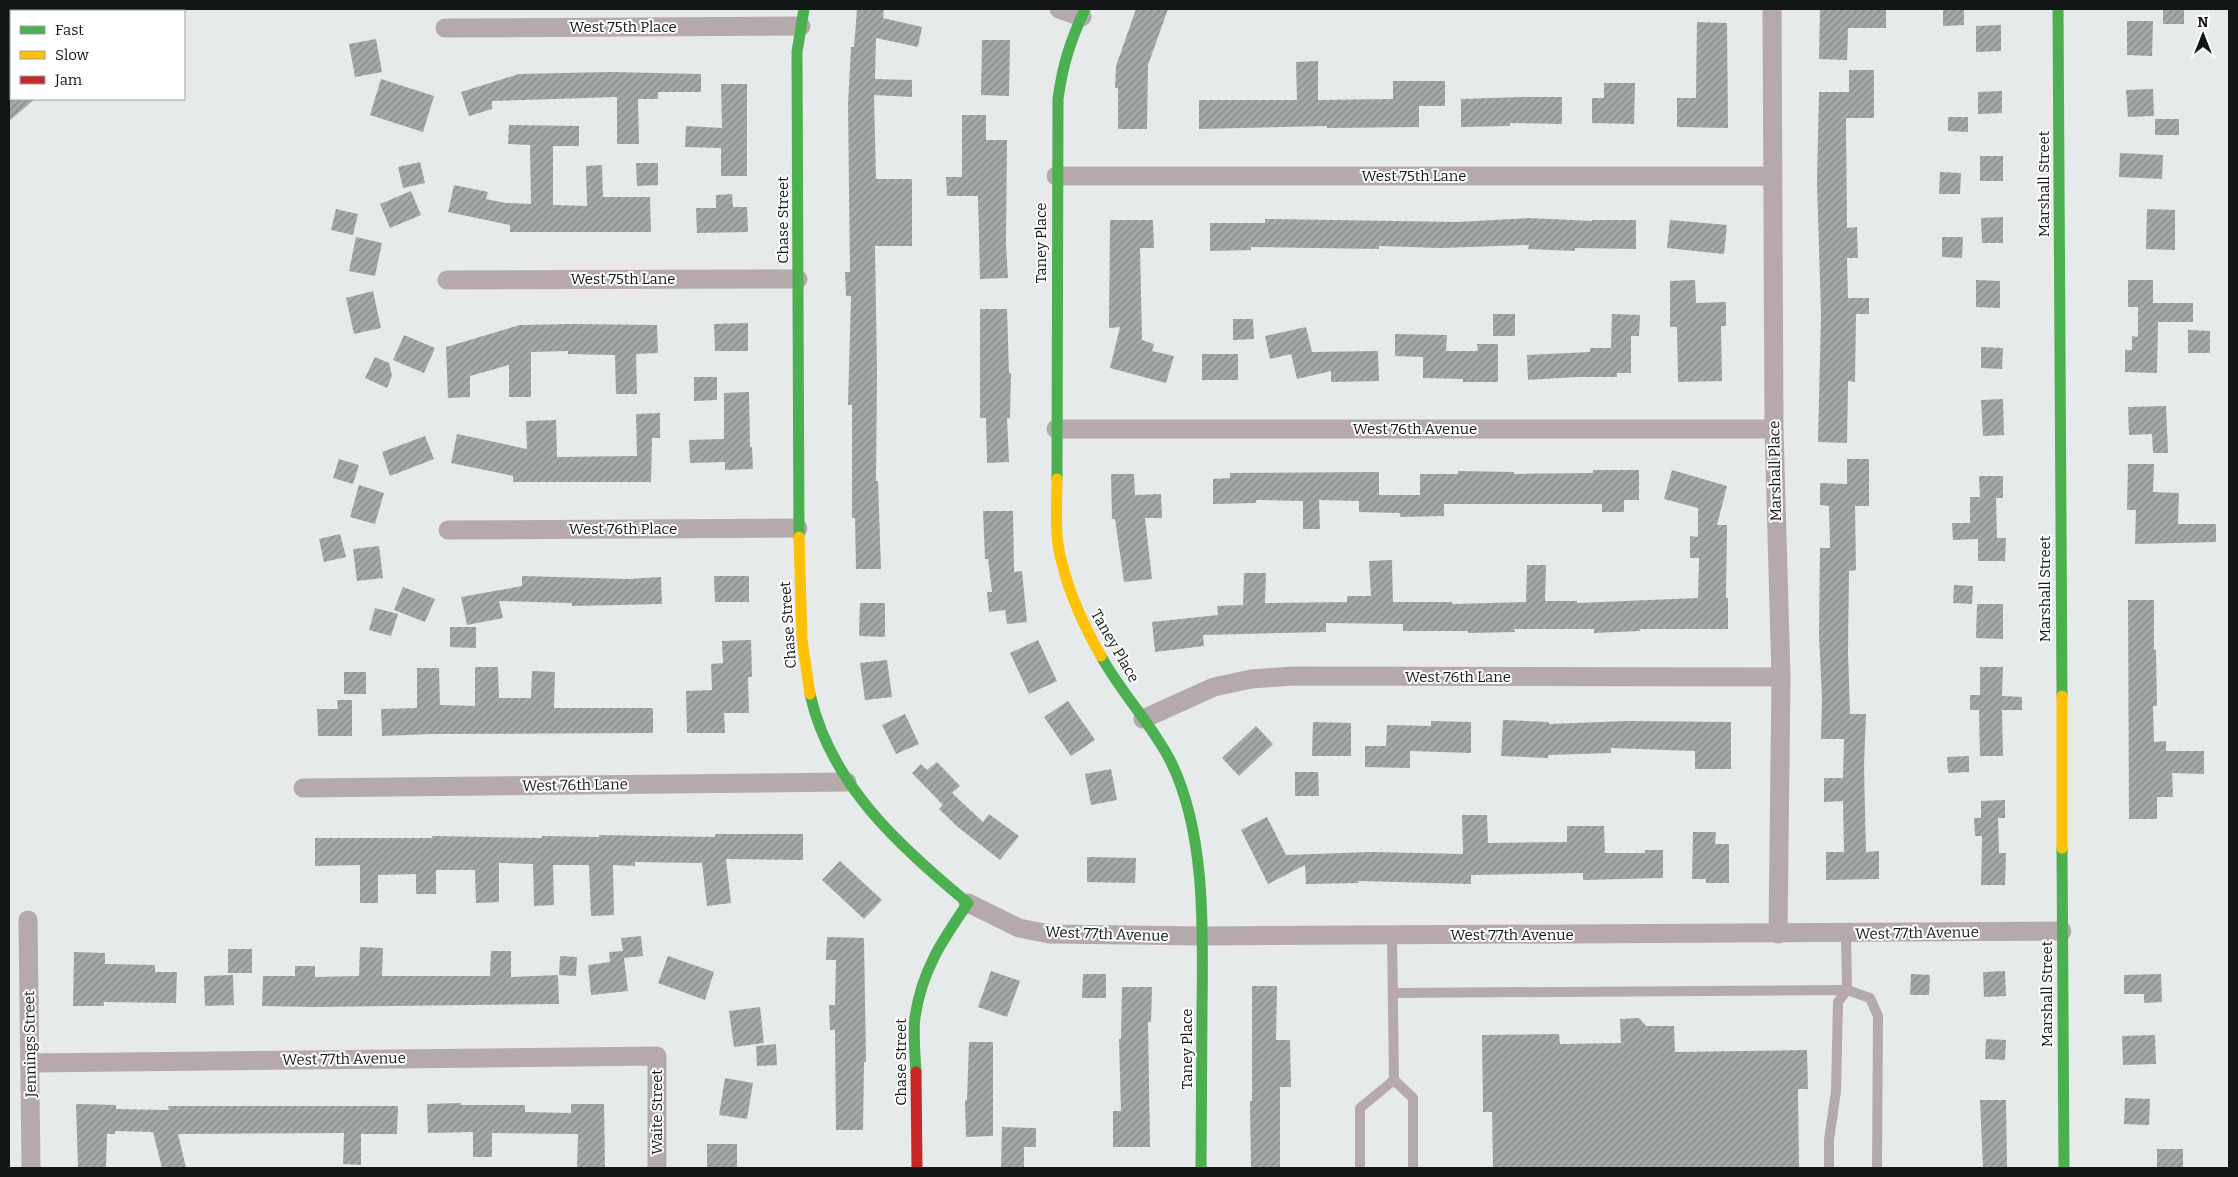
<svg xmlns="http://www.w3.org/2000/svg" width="2238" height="1177" font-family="Bitter,serif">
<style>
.building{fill:url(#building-hatch)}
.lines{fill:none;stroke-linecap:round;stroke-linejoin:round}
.lane{stroke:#b6a9ac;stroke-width:10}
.street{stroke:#b6a9ac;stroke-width:19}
.fast{stroke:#4caf50;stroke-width:11}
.slow{stroke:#ffc107;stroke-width:11}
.jam{stroke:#c62828;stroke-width:11}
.labels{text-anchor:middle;stroke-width:4;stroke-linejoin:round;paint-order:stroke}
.street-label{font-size:15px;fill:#131616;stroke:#fff}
</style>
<defs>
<pattern id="building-hatch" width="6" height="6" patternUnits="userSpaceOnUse" patternTransform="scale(1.25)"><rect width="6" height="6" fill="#a5a9a9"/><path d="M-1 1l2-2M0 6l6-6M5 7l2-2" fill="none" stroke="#858989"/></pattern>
</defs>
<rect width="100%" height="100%" fill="#e6eaea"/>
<g class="building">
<polygon points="857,9 884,9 883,18 922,27 918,47 876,38 875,79 912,80 912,97 874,95 876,179 912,179 912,246 875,246 877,372 876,481 878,481 881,569 856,569 855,518 852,518 852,405 848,405 851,296 846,296 845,272 850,272 848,104 851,47 854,47"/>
<polygon points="1136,9 1168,9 1148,65 1147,129 1118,129 1118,88 1115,88 1116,66"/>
<polygon points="1863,9 1886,9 1886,28 1848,28 1847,60 1819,59 1820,10"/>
<polygon points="1943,9 1964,9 1964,25 1943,26"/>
<rect x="2163" y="9" width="21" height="15"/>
<polygon points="2127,21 2153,21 2152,56 2127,55"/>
<polygon points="1697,22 1727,23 1728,128 1677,127 1677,98 1696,98"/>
<polygon points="2001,25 2001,51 1976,52 1976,26"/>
<polygon points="376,39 382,72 355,77 349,44"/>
<polygon points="982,40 1010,40 1009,96 981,95"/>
<polygon points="1318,61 1318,100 1393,99 1393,81 1445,81 1445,106 1419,106 1419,127 1327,128 1327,126 1199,129 1199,100 1297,100 1296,62"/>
<polygon points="1849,70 1874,70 1874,118 1846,118 1847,228 1857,227 1858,258 1847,258 1848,298 1869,298 1869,314 1856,314 1855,382 1848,381 1847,443 1818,442 1821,315 1817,181 1819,92 1849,92"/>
<polygon points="610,72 701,74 701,92 658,92 658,99 638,99 639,144 617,144 617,97 492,101 492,109 469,116 461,92 519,74"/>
<polygon points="381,79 434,96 423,132 370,115"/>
<polygon points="1604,83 1635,83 1634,124 1592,123 1592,98 1604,98"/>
<polygon points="721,84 747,84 747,176 721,176 721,148 685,147 686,126 722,128"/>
<polygon points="2153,89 2154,116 2128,117 2126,90"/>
<polygon points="2002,91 2002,113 1978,114 1978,92"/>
<polygon points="1522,97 1562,97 1562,124 1510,123 1510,126 1461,127 1461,99"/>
<polygon points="9,99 35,99 9,121"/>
<polygon points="962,115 986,115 986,140 1007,140 1006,244 1008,278 980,279 978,196 947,196 946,177 962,177"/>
<polygon points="1948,117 1968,117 1968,132 1948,131"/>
<rect x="2155" y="119" width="24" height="16"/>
<polygon points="509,125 579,126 579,146 553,146 553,205 587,206 586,166 602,165 603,197 650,197 651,232 510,232 510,225 448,212 454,185 488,192 486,199 506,203 531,204 530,145 508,144"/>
<polygon points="2120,153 2163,155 2162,179 2119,177"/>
<rect x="1980" y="156" width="23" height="25"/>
<polygon points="420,162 425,183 403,188 398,167"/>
<polygon points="636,163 658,163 658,185 637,186"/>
<polygon points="1940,172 1961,173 1960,194 1939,194"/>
<polygon points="411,191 421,215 390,228 380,204"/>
<polygon points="732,194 733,207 747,207 748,232 697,233 696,208 716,208 716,195"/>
<polygon points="336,209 358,214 353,235 331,230"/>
<polygon points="2147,209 2175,210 2175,250 2146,249"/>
<polygon points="2003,217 2003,243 1982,243 1981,218"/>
<polygon points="1529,218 1592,221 1592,220 1636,220 1636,249 1575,248 1575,251 1528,249 1529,245 1441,248 1379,246 1379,249 1251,247 1251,250 1210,251 1210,223 1265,223 1265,219 1458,222"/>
<polygon points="1110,220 1153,220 1154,248 1140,248 1142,340 1154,344 1152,351 1174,356 1166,383 1110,368 1120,327 1109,328"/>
<polygon points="1670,220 1727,225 1724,254 1667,248"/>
<polygon points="356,237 382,243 375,276 349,271"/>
<polygon points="1942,237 1963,237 1962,258 1942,257"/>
<polygon points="1695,280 1696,303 1726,302 1726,326 1721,326 1722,381 1678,382 1677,327 1670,327 1670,281"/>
<polygon points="1976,280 2000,281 2000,308 1976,307"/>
<polygon points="2128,280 2153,280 2153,303 2193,303 2193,322 2158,322 2157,373 2125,372 2125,350 2132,350 2132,336 2138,337 2138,307 2128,307"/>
<polygon points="373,291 381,328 354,334 346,298"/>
<polygon points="980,309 1007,309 1009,373 1011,373 1010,418 1007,418 1009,462 987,463 986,418 980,418"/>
<rect x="1493" y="314" width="22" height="22"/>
<polygon points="1612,314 1640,315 1639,336 1631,336 1631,373 1617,373 1617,377 1576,377 1528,380 1527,355 1590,352 1590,348 1611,348"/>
<polygon points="1233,319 1253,319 1254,339 1233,340"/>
<polygon points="748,323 748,351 715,351 714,324"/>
<polygon points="570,324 657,325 658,353 636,354 637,394 616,394 615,355 568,354 568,351 531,352 531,397 509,397 509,365 470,376 470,397 448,398 446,347 520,325"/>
<polygon points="1306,327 1312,352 1378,351 1379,381 1331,382 1331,371 1297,379 1291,354 1270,359 1265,336"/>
<polygon points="2188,330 2210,331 2210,353 2188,353"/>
<polygon points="1395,334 1447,335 1446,351 1478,351 1477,344 1498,344 1498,382 1463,382 1463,379 1423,378 1423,357 1395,356"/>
<polygon points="404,335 435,348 424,373 393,360"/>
<polygon points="1981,347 2003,348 2002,369 1981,368"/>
<rect x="1202" y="354" width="36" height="26"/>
<polygon points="375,357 389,363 392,376 387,388 365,378"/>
<polygon points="694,377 717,377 717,400 694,401"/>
<polygon points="749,392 750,447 752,447 753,469 725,470 725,462 690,463 689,440 724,439 724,393"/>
<polygon points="2003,399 2004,435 1983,436 1981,400"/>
<polygon points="2166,406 2168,453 2153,453 2152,434 2129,435 2128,407"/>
<polygon points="660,413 660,438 652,438 651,482 513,482 513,476 451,463 457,434 527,449 526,421 556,420 557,457 637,456 636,414"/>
<polygon points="425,436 434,459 390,476 382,452"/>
<polygon points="339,459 359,465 353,484 333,478"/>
<polygon points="1847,459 1869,459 1869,506 1855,506 1856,570 1849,571 1848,651 1850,714 1866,714 1864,766 1866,852 1879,851 1879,879 1826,880 1826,852 1844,852 1843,801 1824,802 1824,778 1843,778 1844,739 1821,739 1822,698 1819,635 1820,548 1830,548 1829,506 1820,505 1820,483 1847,484"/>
<polygon points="2128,464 2154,464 2153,492 2179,493 2178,524 2216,524 2216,542 2135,544 2136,510 2127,510"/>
<polygon points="1593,470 1639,470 1639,500 1624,500 1624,512 1602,512 1602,504 1444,504 1444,516 1400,517 1400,513 1359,512 1359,501 1319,500 1320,529 1303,529 1303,501 1256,500 1256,503 1213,504 1213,479 1230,478 1230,473 1379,472 1379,495 1420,495 1420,474 1458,474 1458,471 1514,472 1514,474 1593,473"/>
<polygon points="1672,470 1727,486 1717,525 1727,525 1726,598 1728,598 1728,629 1640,629 1640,631 1594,633 1594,629 1514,629 1515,632 1468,633 1468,631 1403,631 1403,624 1326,623 1326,632 1203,635 1204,646 1155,652 1152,622 1218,615 1217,606 1243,605 1244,573 1266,573 1265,603 1347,602 1347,596 1371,596 1369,561 1392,560 1393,602 1452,602 1452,604 1526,602 1527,565 1546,565 1545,601 1577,601 1577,603 1698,598 1699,558 1690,558 1690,536 1698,537 1698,508 1664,499"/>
<polygon points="1111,474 1134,474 1135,495 1161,494 1162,518 1145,518 1152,579 1124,582 1115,519 1112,519"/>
<polygon points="1979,476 2003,476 2003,498 1996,498 1997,538 2006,538 2005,561 1978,561 1978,539 1953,540 1952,523 1970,523 1970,497 1980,497"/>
<polygon points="359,485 384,493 375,524 350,517"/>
<polygon points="983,511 1013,511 1014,572 1022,571 1027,622 1007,624 1005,610 989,612 987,592 992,592 988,559 985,559"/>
<polygon points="340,534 346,557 324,562 319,539"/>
<polygon points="379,546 383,578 357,581 353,549"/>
<polygon points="522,576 628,579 661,577 662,604 572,606 572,603 499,601 503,618 467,625 461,597 522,586"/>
<polygon points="714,576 749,576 749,602 715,602"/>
<polygon points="1954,585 1973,586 1972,604 1953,603"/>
<polygon points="403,587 435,599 425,622 394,610"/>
<polygon points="2128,600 2154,600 2154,650 2156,650 2157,706 2153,706 2154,742 2166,741 2166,751 2204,751 2204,774 2172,773 2173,797 2157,797 2157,819 2129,819"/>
<polygon points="860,603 885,603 885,637 859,636"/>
<polygon points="1977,604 2003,604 2003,639 1976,638"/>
<polygon points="375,608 398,614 391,636 369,630"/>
<polygon points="450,627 476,627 476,648 450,647"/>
<polygon points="751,640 752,677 748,677 749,713 724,713 725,733 687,733 686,691 712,690 711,664 723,663 722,641"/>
<polygon points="1038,640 1057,681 1029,694 1010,653"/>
<polygon points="887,660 892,697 865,700 860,663"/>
<polygon points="475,667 498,667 499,698 531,698 532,671 555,672 554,708 653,708 653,733 431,734 382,736 381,709 417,708 417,668 439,668 440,705 475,706"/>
<polygon points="1980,667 2003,667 2002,696 2022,697 2022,710 2002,710 2003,756 1980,756 1979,710 1970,710 1970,695 1980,695"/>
<rect x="344" y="672" width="22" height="22"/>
<polygon points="337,700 352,700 352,736 318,736 317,709 338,709"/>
<polygon points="1068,701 1095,740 1071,756 1044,717"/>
<polygon points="905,714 919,744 896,754 882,725"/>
<polygon points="1503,720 1549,722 1549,724 1626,721 1731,722 1731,769 1695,769 1695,751 1611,748 1611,753 1548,755 1548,758 1501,756"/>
<polygon points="1431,721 1471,722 1471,753 1410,751 1410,768 1365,767 1365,746 1386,746 1387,725 1431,726"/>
<polygon points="1313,722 1351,723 1351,756 1312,756"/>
<polygon points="1256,726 1273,744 1239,776 1222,758"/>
<polygon points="1969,756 1969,772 1948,773 1947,757"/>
<polygon points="937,762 960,786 952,793 983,822 989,814 1019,836 1000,860 959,828 939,809 943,805 912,773 921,764 927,770"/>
<polygon points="1111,769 1117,800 1091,805 1085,774"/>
<polygon points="1295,772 1318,772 1319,796 1295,796"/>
<polygon points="2005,800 2005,818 1998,818 1999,853 2006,853 2005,885 1981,885 1982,836 1975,836 1974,818 1981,818 1981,801"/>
<polygon points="1462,815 1487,815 1488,843 1567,842 1567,826 1604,826 1605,853 1645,853 1645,850 1663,850 1663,878 1583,880 1583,873 1471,875 1471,884 1358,881 1359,883 1306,884 1305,865 1268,884 1241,830 1267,817 1286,855 1371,852 1463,854"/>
<polygon points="1693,832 1716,832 1715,844 1729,844 1729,883 1706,883 1706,879 1692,879"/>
<polygon points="715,834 803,834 803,860 726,859 731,903 707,906 702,863 635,862 635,866 613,865 614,915 591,916 589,865 553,865 554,905 534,906 533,864 499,863 499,902 476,903 475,870 436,870 436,894 416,894 416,874 378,875 378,903 360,903 360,865 315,866 315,838 432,838 432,836 542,838 542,836 599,837 599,835 715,837"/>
<polygon points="1087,857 1136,858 1135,883 1087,882"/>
<polygon points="840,861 882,900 864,919 822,880"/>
<polygon points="641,936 643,956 624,958 628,991 591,995 588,965 610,962 609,952 623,951 621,938"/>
<polygon points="827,937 864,938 866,1062 864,1062 863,1130 836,1130 835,1030 830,1030 829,1005 835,1005 836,960 826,960"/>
<polygon points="360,947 383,948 382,976 490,976 491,951 511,951 511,977 558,975 559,1004 314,1007 262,1006 263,976 295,976 295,966 315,966 315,977 359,976"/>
<rect x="228" y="949" width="24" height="24"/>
<polygon points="74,952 105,953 105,964 155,965 155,972 177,972 176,1003 104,1002 104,1006 73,1006"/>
<polygon points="560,956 577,957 576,976 559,975"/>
<polygon points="668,956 714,972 705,1000 658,983"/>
<polygon points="991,971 1020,981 1007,1017 978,1007"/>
<polygon points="2005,971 2006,996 1984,997 1983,972"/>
<polygon points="1083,974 1106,974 1106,998 1082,998"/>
<polygon points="1911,974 1930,975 1929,995 1910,995"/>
<polygon points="2161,974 2162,1002 2144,1003 2144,994 2124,994 2124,975"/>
<polygon points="233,975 234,1005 205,1006 204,976"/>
<polygon points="1252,986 1277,986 1276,1040 1290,1040 1291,1087 1280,1087 1280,1168 1251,1168 1250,1101 1252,1101"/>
<polygon points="1122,987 1152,987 1151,1022 1148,1022 1150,1147 1113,1147 1113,1111 1121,1111 1119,1039 1121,1039"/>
<polygon points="760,1007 764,1043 734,1047 729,1011"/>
<polygon points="1639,1018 1646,1026 1674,1026 1675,1052 1807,1050 1808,1089 1798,1089 1799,1168 1493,1168 1492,1112 1483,1112 1482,1035 1559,1034 1560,1044 1621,1043 1620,1019"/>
<polygon points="2155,1035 2156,1064 2123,1065 2122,1036"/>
<polygon points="1986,1039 2006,1040 2005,1060 1985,1059"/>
<polygon points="969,1042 993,1042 993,1136 966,1137 965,1100 967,1100"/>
<polygon points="776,1044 777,1065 757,1066 756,1046"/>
<polygon points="725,1078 753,1083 747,1119 719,1115"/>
<polygon points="2125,1098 2150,1099 2149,1125 2124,1124"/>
<polygon points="1980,1100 2006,1100 2007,1168 1983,1168"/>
<polygon points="461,1103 461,1105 525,1105 525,1112 571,1113 571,1104 604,1104 605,1168 577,1168 578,1134 492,1133 492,1157 473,1157 473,1132 428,1133 427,1104"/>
<polygon points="76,1104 116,1105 116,1109 169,1110 168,1106 398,1106 397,1134 361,1134 361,1165 343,1164 344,1133 178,1134 186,1168 162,1168 153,1132 115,1131 115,1134 107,1134 106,1168 78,1168"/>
<polygon points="1002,1127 1036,1128 1036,1147 1024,1147 1024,1168 1001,1168"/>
<rect x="707" y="1144" width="30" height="24"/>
<rect x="2157" y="1149" width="26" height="19"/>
</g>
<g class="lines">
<g class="lane">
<polyline points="1392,935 1394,1080 1413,1098 1413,1168"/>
<polyline points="1393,993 1847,990 1870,998 1878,1016 1877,1168"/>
<polyline points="1360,1168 1360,1108 1394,1080"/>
<polyline points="1829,1168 1829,1140 1836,1091 1838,1002 1847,990 1846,933"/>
</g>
<g class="street">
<polyline points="1059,9 1082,17"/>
<polyline points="1772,9 1774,429 1781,677 1778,934"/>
<polyline points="445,28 801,26"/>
<polyline points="1056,176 1773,176"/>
<polyline points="447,280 798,279"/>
<polyline points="1056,429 1774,429"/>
<polyline points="448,530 798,528"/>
<polyline points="1143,719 1214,687 1251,679 1293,676 1781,677"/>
<polyline points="303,788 847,782"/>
<polyline points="968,903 1019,928 1049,934 1203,936 2062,931"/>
<polyline points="28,920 31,1168"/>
<polyline points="30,1063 657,1056 657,1168"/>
</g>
<g class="fast">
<polyline points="2058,9 2062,696"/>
<path d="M1057,479L1058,99C1063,63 1070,42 1085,9"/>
<polyline points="799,537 797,52 804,9"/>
<path d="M1101,656C1121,693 1151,723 1170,760C1206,831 1203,931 1202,1009C1202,1062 1201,1115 1201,1168"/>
<path d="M810,694C830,784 900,847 968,903C942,941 922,970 915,1017C913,1035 915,1054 916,1072"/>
<polyline points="2062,848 2064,1168"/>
</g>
<g class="slow">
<path d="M1057,479C1057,500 1055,524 1058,545C1065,585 1081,621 1101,656"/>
<polyline points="799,537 802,640 810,694"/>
<polyline points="2062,696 2062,848"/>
</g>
<polyline class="jam" points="916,1072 917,1168"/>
</g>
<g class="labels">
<g class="street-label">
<text x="623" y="32">West 75th Place</text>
<text x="1414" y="181">West 75th Lane</text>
<text transform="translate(2044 184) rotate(-90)" y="5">Marshall Street</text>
<text transform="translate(783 220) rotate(-90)" y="5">Chase Street</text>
<text transform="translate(1041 243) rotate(-90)" y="5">Taney Place</text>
<text x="623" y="284">West 75th Lane</text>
<text x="1415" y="434">West 76th Avenue</text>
<text transform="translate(1775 471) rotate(-91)" y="5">Marshall Place</text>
<text x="623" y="534">West 76th Place</text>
<text transform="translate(2045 589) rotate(-90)" y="5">Marshall Street</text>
<text transform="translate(788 625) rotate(-94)" y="5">Chase Street</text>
<text transform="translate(1115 646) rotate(60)" y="5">Taney Place</text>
<text x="1458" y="682">West 76th Lane</text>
<text transform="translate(575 785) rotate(-1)" y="5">West 76th Lane</text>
<text transform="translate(1917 933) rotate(-1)" y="5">West 77th Avenue</text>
<text transform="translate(1107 934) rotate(2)" y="5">West 77th Avenue</text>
<text x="1512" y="940">West 77th Avenue</text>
<text transform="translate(2047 994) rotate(-90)" y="5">Marshall Street</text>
<text transform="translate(30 1044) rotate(-91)" y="5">Jennings Street</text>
<text transform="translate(1187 1049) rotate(-90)" y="5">Taney Place</text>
<text transform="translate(344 1059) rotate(-1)" y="5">West 77th Avenue</text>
<text transform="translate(901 1062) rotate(-90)" y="5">Chase Street</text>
<text transform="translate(657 1112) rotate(-90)" y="5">Waite Street</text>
</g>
</g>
<rect width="2238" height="1177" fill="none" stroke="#131616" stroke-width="20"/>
<rect x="10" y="10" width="175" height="90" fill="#ffffff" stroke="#a1a2a2"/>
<rect x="20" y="26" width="25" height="8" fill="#4caf50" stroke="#a1a2a2"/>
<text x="55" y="35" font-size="15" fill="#131616">Fast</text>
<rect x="20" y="51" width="25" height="8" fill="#ffc107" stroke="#a1a2a2"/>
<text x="55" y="60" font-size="15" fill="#131616">Slow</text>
<rect x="20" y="76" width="25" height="8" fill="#c62828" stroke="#a1a2a2"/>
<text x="55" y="85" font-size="15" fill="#131616">Jam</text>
<g transform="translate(2203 35)" stroke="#ffffff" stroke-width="4" paint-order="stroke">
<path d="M0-4L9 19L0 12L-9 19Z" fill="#131616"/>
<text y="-8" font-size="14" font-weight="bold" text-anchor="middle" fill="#131616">N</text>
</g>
</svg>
